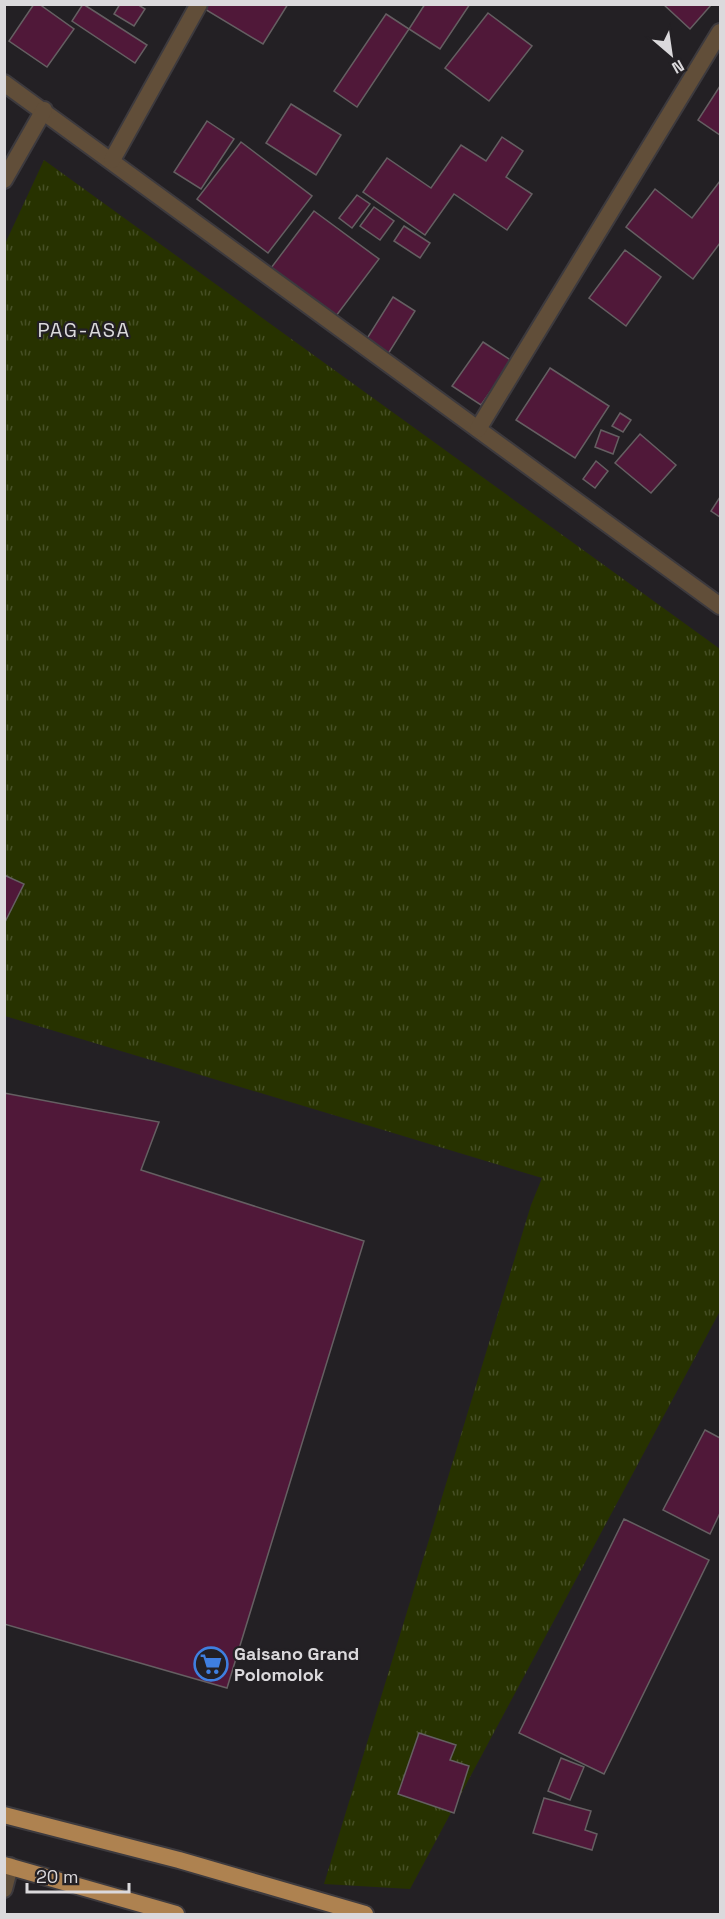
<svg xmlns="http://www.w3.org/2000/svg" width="725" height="1919" font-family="'Space Grotesk',sans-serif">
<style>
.grass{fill:url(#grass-tufts)}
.building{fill:#501839;stroke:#655f62;stroke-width:1.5}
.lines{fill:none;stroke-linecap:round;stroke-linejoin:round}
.minor-casing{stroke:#3d3a3e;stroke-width:20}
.trunk-casing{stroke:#3d3a3e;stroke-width:20}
.minor{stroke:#614e39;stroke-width:16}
.trunk{stroke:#ae8250;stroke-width:16}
.labels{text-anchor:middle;stroke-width:4.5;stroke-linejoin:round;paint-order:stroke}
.poi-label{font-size:18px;font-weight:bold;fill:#dbd9dc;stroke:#232024;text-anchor:start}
.neighbourhood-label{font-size:20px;letter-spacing:1.5px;fill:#dbd9dc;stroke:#232024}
</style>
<defs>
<pattern id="grass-tufts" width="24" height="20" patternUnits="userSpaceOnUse" patternTransform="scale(1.5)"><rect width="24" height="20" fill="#273200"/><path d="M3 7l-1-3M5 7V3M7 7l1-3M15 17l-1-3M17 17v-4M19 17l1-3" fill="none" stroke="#464f25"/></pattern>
</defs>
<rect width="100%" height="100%" fill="#232024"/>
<polygon class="grass" points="44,160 720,649 720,1311 410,1889 324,1884 531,1205 542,1178 5,1016 4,246"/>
<g class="building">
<polygon points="34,4 39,4 74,29 47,67 9,41"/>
<polygon points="83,4 147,45 135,63 72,21"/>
<polygon points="120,4 137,4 145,9 134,26 114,14"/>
<polygon points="205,4 288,4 263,44 203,8"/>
<polygon points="425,4 470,4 440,49 409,29"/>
<polygon points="663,4 712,4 690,29"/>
<polygon points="488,13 532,46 489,101 445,68"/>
<polygon points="386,14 409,29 357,107 334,91"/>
<polygon points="720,86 720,135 698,120"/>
<polygon points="291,104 341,135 316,175 266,143"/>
<polygon points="207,121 234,139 201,189 174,172"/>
<polygon points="502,137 523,151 506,177 532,194 507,230 454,194 425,235 363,192 387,158 431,188 461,145 486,161"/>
<polygon points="241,142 312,196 268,253 197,199"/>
<polygon points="720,181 720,243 693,279 626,227 655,189 692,218"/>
<polygon points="357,195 370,204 352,228 339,218"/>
<polygon points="374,207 394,221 380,240 360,226"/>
<polygon points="314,211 379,259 336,316 271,268"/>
<polygon points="404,226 430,243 420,258 394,241"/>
<polygon points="625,250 661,277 626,326 589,298"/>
<polygon points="393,297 415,311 388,354 366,340"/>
<polygon points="483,342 512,361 481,405 452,386"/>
<polygon points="550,368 609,406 575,458 516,420"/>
<polygon points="620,413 631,420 623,432 612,426"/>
<polygon points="601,430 619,437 613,454 595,447"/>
<polygon points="640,434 676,465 651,493 615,463"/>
<polygon points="596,461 608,471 595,488 583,479"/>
<polygon points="720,497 720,517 711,511"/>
<polygon points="4,875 24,884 4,924"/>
<polygon points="4,1093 159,1122 141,1170 364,1241 227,1688 4,1624"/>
<polygon points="705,1430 720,1438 720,1513 710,1534 663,1510"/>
<polygon points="624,1519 709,1560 604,1774 519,1733"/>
<polygon points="419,1733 456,1745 450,1760 469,1766 454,1813 398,1794"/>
<polygon points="561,1758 584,1767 570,1800 548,1791"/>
<polygon points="544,1798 591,1811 585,1830 597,1834 592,1850 533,1833"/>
</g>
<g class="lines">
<defs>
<g id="minor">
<polyline points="4,83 720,606"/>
<polyline points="112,160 199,4"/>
<polyline points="4,180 44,110"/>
<polyline points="478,429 720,32"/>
<polyline points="4,1889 10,1866"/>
</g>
<g id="trunk">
<polyline points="4,1815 179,1860 365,1914"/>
<polyline points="4,1865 176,1914"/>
</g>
</defs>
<use href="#minor" class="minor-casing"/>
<use href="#trunk" class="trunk-casing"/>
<use href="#minor" class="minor"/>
<use href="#trunk" class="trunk"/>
</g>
<defs>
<symbol id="supermarket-ring" viewBox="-11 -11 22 22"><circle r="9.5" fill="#232024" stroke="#3f7fe0" stroke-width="1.5"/><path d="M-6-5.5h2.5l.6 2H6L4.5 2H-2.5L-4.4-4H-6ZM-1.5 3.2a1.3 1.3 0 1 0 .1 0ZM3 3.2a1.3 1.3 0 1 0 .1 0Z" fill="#3f7fe0"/></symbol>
</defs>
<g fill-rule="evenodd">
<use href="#supermarket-ring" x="192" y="1645" width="38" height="38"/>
</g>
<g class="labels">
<g class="poi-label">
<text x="234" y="1660">Gaisano Grand<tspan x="234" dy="21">Polomolok</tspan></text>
</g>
<g class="neighbourhood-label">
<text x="84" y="337">PAG-ASA</text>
</g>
</g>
<rect width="725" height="1919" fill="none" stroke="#dbd9dc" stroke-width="12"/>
<g transform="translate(671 54) rotate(151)" stroke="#232024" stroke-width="4.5" paint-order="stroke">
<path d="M0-4.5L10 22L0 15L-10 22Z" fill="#dbd9dc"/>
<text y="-9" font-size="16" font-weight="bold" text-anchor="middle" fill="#dbd9dc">N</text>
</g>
<path d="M27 1883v9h102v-9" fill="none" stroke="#dbd9dc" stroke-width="3"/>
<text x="36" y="1883" font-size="18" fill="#dbd9dc" stroke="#232024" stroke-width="4.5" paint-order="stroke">20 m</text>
</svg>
